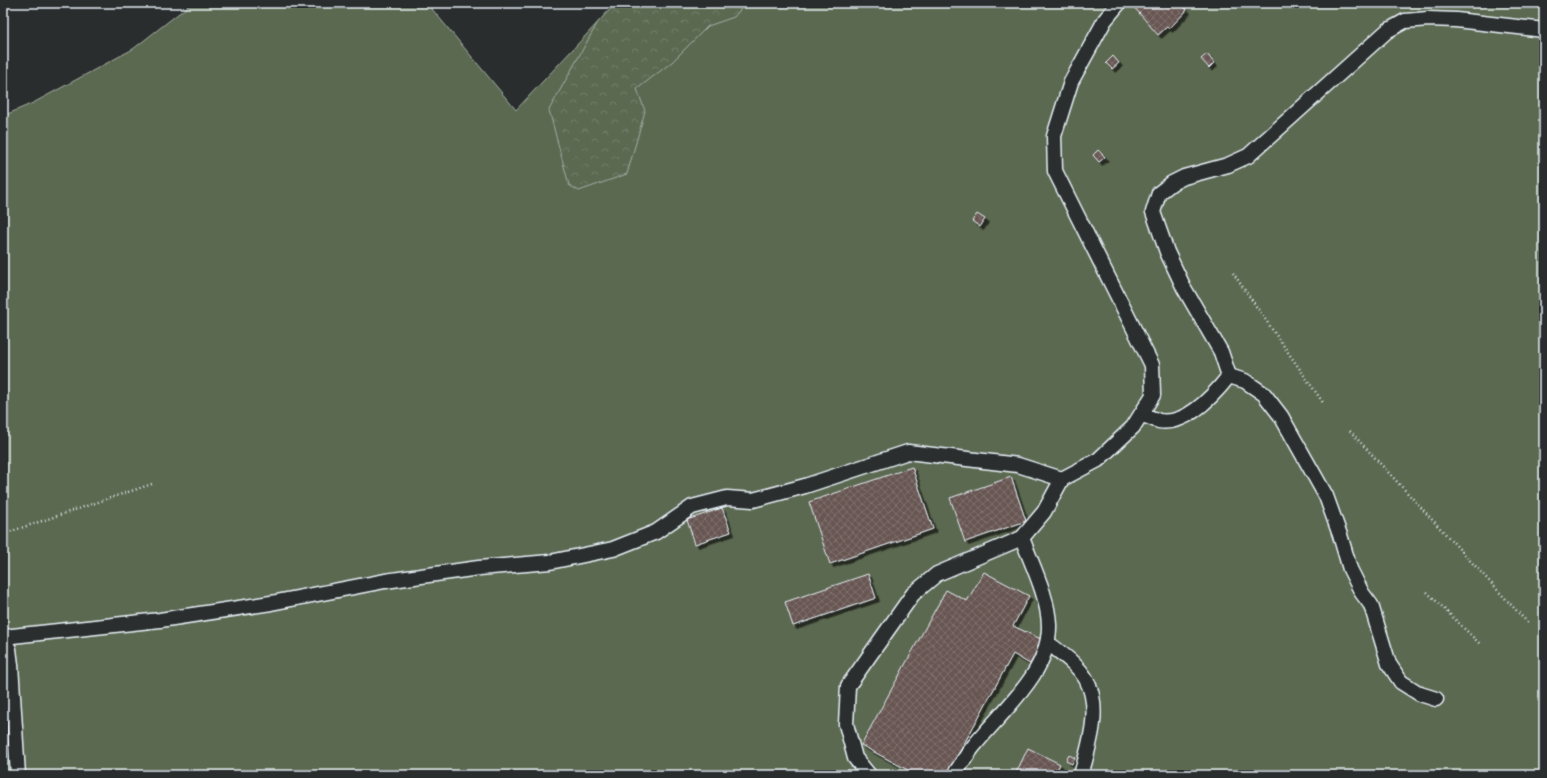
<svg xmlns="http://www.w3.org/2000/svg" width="1547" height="778" font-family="'Patrick Hand',sans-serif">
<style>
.grass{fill:#5c6951;stroke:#a2ada4}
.forest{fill:url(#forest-crowns);stroke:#a2ada4}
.building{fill:url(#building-cross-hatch);stroke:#e8f1f8;filter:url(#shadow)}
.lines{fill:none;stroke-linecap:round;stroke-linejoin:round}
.lane-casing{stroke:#e8f1f8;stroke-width:17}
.path{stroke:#e8f1f8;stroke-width:2.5;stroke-dasharray:1 3;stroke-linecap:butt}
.lane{stroke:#2a2d2e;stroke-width:14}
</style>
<defs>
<pattern id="forest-crowns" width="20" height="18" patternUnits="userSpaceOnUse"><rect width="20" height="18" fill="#5c6951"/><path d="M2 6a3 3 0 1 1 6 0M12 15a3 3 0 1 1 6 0" fill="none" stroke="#737f6b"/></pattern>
<pattern id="building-cross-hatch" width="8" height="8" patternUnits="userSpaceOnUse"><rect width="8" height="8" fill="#685652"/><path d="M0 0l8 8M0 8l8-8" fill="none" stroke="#7e6f6c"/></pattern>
<filter id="shadow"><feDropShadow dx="3.5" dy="3.5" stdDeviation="0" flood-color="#0009"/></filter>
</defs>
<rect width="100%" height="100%" fill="#2a2d2e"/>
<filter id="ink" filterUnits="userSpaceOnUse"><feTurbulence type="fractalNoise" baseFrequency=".025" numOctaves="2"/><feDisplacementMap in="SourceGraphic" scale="8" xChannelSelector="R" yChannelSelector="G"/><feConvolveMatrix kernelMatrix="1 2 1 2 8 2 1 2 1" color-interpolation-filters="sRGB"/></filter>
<g filter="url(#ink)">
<polygon class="grass" points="192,3 427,3 516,110 616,3 1544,3 1544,775 3,775 3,116 33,103 133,49"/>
<polygon class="forest" points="616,3 746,3 734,17 708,26 672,62 637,89 645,111 627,174 579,191 569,185 549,110 598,22"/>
<g class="building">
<polygon points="1136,3 1181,3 1187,10 1169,29 1167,27 1158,35 1133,6"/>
<polygon points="1207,54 1214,63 1209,68 1201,59"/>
<polygon points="1113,56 1119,63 1112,69 1106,63"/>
<polygon points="1098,150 1105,157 1099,162 1093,155"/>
<polygon points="977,214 985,219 980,227 972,221"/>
<polygon points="912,467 933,529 830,564 809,502"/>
<polygon points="1011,477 1026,521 965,542 950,498"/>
<polygon points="722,508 731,532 695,544 687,520"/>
<polygon points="984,572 1029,596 1013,626 1043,640 1030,664 1013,654 947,775 917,775 861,745 946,590 967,601"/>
<polygon points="868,574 876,598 793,626 785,602"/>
<polygon points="1028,748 1060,764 1055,775 1015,775"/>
<polygon points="1069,755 1075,758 1072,764 1066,761"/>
</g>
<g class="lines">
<defs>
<g id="lane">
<polyline points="1229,376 1245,381 1264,394 1281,416 1326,496 1340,535 1350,569 1362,593 1371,605 1389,664 1401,682 1420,694 1436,699"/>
<path d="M1141,415C1147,416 1153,419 1159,421C1186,426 1214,395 1229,376L1221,352L1184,288L1167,252L1153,212L1159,193L1172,183L1184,177L1228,165L1248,156L1387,31L1405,21L1428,19L1456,20L1544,30"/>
<polyline points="3,637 160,620 271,603 385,581 479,568 550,562 613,549 656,532 692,507 727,498 753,500 805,486 908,452 1018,465 1062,479"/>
<polyline points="3,639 9,649 11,665 18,775"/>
<path d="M1048,643C1061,653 1077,664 1086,679C1102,708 1089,746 1081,775"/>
<polyline points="869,775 855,758 846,724 848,686 913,594 937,574 1022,538 1044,512 1062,479 1098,460 1133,427 1153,395 1152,365 1055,171 1054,136 1071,82 1105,20 1119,3"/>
<path d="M954,775C960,766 966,756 973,747C1000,712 1050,674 1049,625C1048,596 1032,565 1022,538"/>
</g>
</defs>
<use href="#lane" class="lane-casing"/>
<g class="path">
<polyline points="1233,273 1324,404"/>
<polyline points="1350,431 1528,623"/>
<polyline points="3,534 152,484"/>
<polyline points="1427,592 1481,645"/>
</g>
<use href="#lane" class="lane"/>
</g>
</g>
<rect width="1547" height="778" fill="none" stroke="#2a2d2e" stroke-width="16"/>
<rect x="8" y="8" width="1531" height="762" fill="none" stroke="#e8f1f8" stroke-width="1.5" filter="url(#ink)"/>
</svg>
